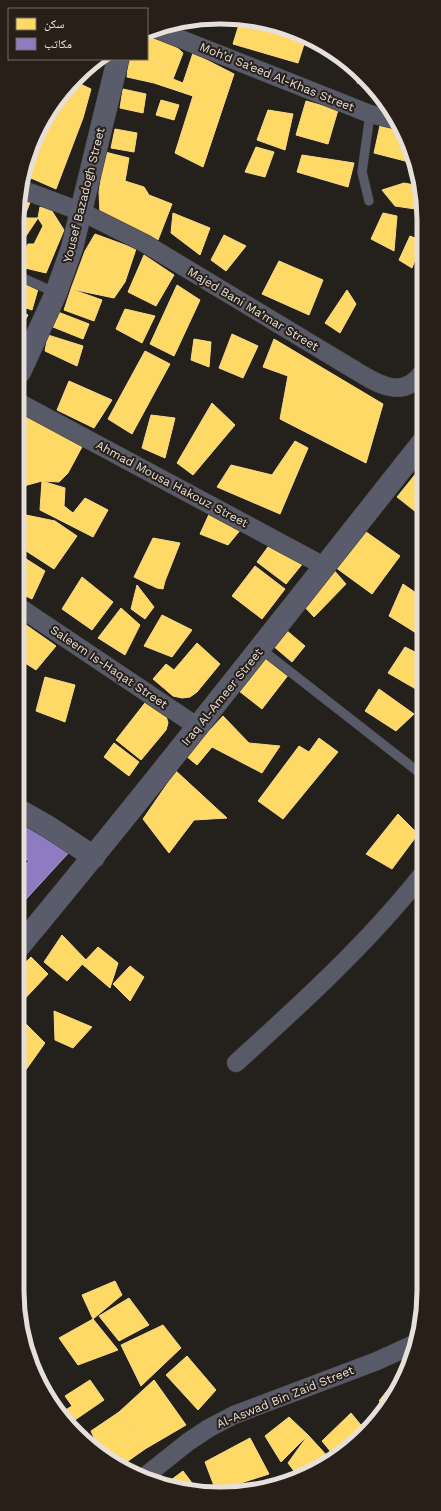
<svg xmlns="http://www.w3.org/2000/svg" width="441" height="1511" font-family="'Work Sans','Noto Naskh Arabic',sans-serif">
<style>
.homes{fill:#ffd966;stroke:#f8db89}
.offices{fill:#8e7cc3;stroke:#a89aca}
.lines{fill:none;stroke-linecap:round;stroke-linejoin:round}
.lane-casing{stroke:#3e3b37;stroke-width:10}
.street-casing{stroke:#3e3b37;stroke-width:19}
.secondary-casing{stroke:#3e3b37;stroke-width:23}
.lane{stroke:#585a68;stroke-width:9}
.street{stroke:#585a68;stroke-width:18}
.secondary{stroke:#5a5c6b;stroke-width:22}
.labels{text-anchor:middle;stroke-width:4;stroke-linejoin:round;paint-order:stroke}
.street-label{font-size:12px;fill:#e6dfda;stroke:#281f18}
.rim{fill:none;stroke:#e6dfda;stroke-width:5}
</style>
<rect width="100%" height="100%" fill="#24201c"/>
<g class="homes">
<polygon points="240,21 260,21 306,38 298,63 233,44"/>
<polygon points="147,37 173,44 183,53 173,79 183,83 193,53 234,74 203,167 175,153 193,96 154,83 127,77 129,59 147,59"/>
<polygon points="324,46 333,53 323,49"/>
<polygon points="359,75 373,86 357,83"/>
<polygon points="76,82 91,89 83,118 56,189 24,175 51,108"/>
<polygon points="123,89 146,94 143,113 120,108"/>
<polygon points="161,100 179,105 174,120 156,115"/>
<polygon points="306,101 338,110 328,144 296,135"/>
<polygon points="268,110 293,114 285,150 257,140"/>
<polygon points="381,121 399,125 403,131 413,163 374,153"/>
<polygon points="115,129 137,133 134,152 111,148"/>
<polygon points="256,147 274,152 265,177 245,172"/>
<polygon points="105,152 129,158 125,181 144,187 149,195 172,204 158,240 100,213 99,192"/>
<polygon points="302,155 354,163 348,187 297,172"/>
<polygon points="404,183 420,186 422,194 422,210 395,206 382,190"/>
<polygon points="21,197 31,200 24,218 38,218 24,239 21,237"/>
<polygon points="40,207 50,208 64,230 46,273 25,268 21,257 21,252 24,251 28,244 34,244 43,226 38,218"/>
<polygon points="173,213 210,228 200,255 171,233"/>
<polygon points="383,213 397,216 394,251 371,239"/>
<polygon points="95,234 136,249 125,282 114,298 71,289 85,251"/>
<polygon points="224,235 246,246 226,271 211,260"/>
<polygon points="410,236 422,241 412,268 399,260"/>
<polygon points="144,255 174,275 156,306 128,292"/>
<polygon points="279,261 323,280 309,315 262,294"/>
<polygon points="21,282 38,289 32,310 20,306"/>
<polygon points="177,285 200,300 174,356 150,344"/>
<polygon points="71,289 102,300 94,321 64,310"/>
<polygon points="347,290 356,304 340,333 325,323"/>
<polygon points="125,309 155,316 142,343 116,329"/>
<polygon points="20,312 28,315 20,329"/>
<polygon points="58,312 89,324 83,339 53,327"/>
<polygon points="232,334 258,346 243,378 219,368"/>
<polygon points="48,335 83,346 77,366 45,351"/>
<polygon points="194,339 211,342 209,367 191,360"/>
<polygon points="274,339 383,404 366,463 280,419 288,376 263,367"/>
<polygon points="145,351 170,364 132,434 108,419"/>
<polygon points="69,381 112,400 94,428 57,410"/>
<polygon points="212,403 235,425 193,475 177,463"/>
<polygon points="20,412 83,445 68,473 59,482 42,481 20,487"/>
<polygon points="151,415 175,418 165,458 142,448"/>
<polygon points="295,441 308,448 280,514 217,487 231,465 272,475"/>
<polygon points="422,466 422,516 421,516 397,497"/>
<polygon points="42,481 65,488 64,506 73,513 85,498 108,510 93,537 40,510"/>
<polygon points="20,501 25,503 20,516"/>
<polygon points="211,510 242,528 228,545 200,534"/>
<polygon points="26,515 55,521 77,536 54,569 20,547 20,537"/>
<polygon points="362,529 400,556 372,594 335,567"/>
<polygon points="153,538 180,543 165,581 163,589 157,588 134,577"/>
<polygon points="273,540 304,562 286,584 257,562"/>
<polygon points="20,555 45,571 32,599 19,593"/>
<polygon points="255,566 285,589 262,619 232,596"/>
<polygon points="332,568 346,584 314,617 301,603"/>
<polygon points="82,577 113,602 92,630 62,609"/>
<polygon points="403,584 422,597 421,636 389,616"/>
<polygon points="137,585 154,607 145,619 131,609"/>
<polygon points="121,608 140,625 125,655 98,638"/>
<polygon points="162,615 192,630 172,657 144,646"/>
<polygon points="19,620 56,646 36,670 19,659"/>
<polygon points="286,630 305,646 292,662 272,645"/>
<polygon points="197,643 220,664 197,692 190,697 182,698 173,696 153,679 166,664 174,670"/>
<polygon points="405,647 421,655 421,692 388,673"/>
<polygon points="266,656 289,674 262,709 239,691"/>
<polygon points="45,677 75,685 65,722 36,711"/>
<polygon points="379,689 414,714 396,731 365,711"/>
<polygon points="148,699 165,712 168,723 166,730 141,760 116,740"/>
<polygon points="223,716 249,743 280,746 262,773 212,747 197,765 186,756"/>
<polygon points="319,738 338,752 283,819 258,801 299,746 309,752"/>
<polygon points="114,743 139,762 129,776 104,757"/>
<polygon points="176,771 227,818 194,820 169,853 143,819"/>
<polygon points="398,814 418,834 392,869 366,854"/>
<polygon points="62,935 86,960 67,981 44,962"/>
<polygon points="98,947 118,963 110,988 82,964"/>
<polygon points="31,957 48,974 18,1006 18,970"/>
<polygon points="130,966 144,977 130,1001 113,984"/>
<polygon points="54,1011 92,1027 73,1048 55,1040"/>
<polygon points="18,1016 45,1043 23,1074 18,1071"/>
<polygon points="115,1281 122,1295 93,1319 82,1295"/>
<polygon points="129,1298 149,1325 119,1341 99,1316"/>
<polygon points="93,1319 118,1350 78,1365 59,1338"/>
<polygon points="163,1325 181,1348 141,1386 121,1345"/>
<polygon points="187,1356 216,1390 198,1410 166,1375"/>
<polygon points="90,1380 104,1400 69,1424 62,1412 72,1406 65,1396"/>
<polygon points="154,1380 186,1425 145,1449 119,1412"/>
<polygon points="399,1381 389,1404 379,1401 393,1383"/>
<polygon points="119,1412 145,1449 121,1466 99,1449 91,1431"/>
<polygon points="351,1413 365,1430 344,1452 335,1457 322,1441"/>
<polygon points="289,1417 308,1435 281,1462 265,1436"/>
<polygon points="308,1435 330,1459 297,1475 288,1463"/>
<polygon points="250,1438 269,1474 216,1491 205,1462"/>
<polygon points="183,1471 198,1491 167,1483"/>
</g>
<polygon class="offices" points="19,822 73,848 18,908 18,872 29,861 19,855"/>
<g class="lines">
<defs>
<g id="lane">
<polyline points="369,201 362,172 370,114"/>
<polyline points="21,277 56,293"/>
<polyline points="261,649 421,774"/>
</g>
<g id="street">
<polyline points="158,30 370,114 396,120"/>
<path d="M21,189L82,212L144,243L348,366C372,380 401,403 422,373"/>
<polyline points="20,403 324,566"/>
<polyline points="19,607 198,727"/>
<path d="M236,1063C301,1004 366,945 421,876"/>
<polyline points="144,1477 188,1442 209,1428 234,1415 377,1361 414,1344"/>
</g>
<g id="secondary">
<polyline points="20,372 56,293 72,248 118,59"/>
<polyline points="19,810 47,826 94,857"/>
<path d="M18,948C156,782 288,612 422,443"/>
</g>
</defs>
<use href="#lane" class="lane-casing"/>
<use href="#street" class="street-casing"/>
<use href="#secondary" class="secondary-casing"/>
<use href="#lane" class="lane"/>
<use href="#street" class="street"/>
<use href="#secondary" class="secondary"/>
</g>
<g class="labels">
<g class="street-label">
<text transform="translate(277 77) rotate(22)" y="4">Moh’d Sa’eed Al-Khas Street</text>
<text transform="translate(84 195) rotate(-76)" y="4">Yousef Bazadogh Street</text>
<text transform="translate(253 309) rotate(31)" y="4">Majed Bani Ma’mar Street</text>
<text transform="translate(172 484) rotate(28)" y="4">Ahmad Mousa Hakouz Street</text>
<text transform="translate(109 667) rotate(34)" y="4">Saleem Is-Haqat Street</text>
<text transform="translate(222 697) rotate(-51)" y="4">Iraq Al-Ameer Street</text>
<text transform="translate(285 1397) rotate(-22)" y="4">Al-Aswad Bin Zaid Street</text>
</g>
</g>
<path d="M0 0H441V1511H0ZM220 24H221A196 196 0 0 1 417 220V1291A196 196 0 0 1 221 1487H220A196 196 0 0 1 24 1291V220A196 196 0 0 1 220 24Z" fill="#281f18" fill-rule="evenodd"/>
<path class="rim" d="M220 24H221A196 196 0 0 1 417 220V1291A196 196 0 0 1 221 1487H220A196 196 0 0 1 24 1291V220A196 196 0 0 1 220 24Z"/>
<rect x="8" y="8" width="140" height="52" fill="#281f18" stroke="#746c66"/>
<rect x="16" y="18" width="20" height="12" fill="#ffd966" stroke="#746c66"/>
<text x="44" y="28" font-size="12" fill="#e6dfda">سكن</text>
<rect x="16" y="38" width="20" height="12" fill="#8e7cc3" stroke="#746c66"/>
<text x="44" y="48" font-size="12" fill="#e6dfda">مكاتب</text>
</svg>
